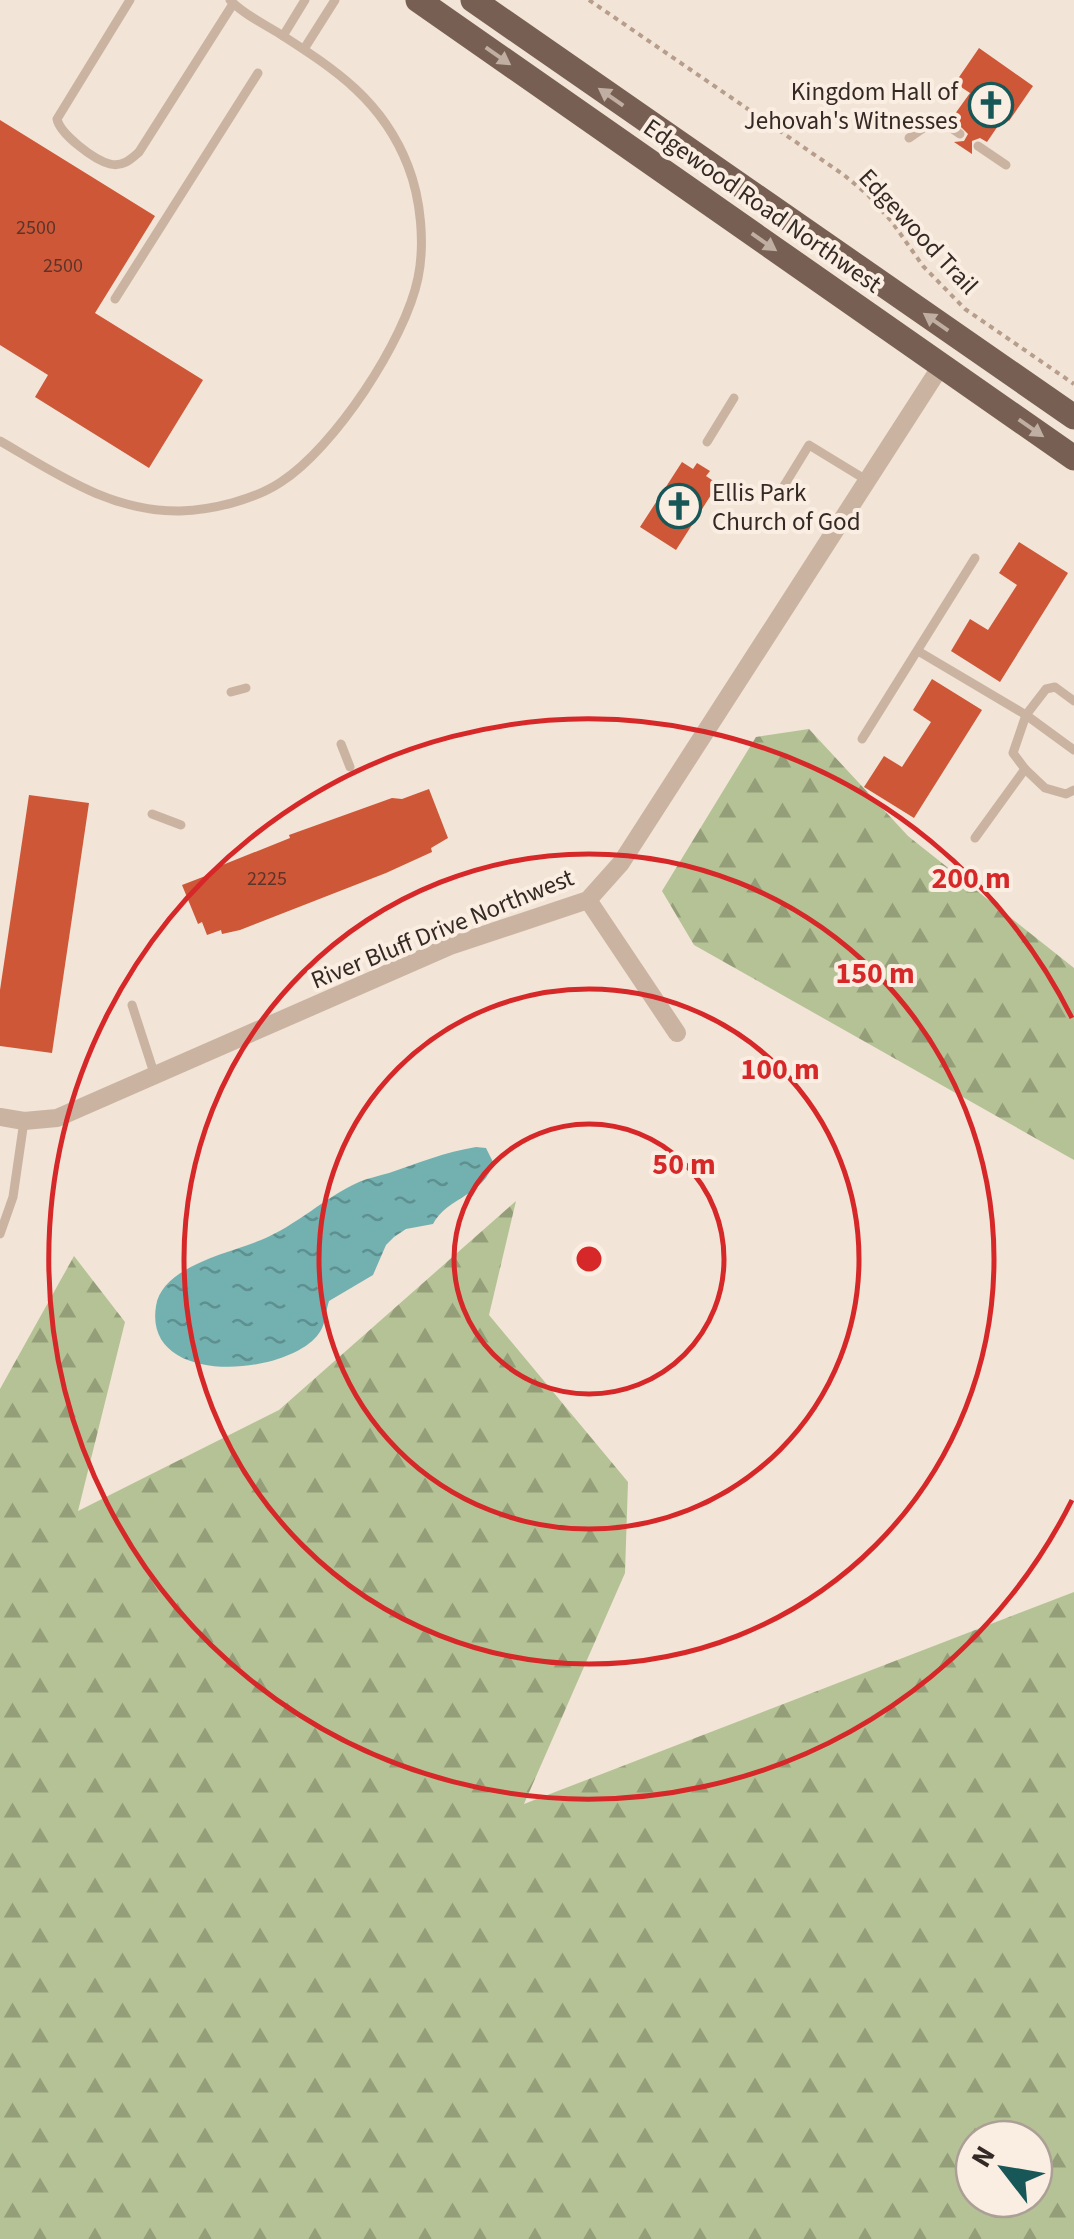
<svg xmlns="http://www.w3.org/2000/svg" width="1074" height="2239" font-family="'Source Sans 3',sans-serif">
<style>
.forest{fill:url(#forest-firs);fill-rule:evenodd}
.water{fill:url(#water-ripples)}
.building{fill:#ce5738}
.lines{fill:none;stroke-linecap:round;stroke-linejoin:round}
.path{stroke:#b79d8c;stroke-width:4;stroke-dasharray:5 5;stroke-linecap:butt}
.lane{stroke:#cbb3a2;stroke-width:9}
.street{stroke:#cbb3a2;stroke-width:18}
.primary{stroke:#785f54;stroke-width:25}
.oneway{fill:#c0aea2}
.ring{fill:none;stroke:#d62828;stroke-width:5}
.labels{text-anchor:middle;stroke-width:8;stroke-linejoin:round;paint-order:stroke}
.number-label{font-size:20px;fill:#5b342a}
.poi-label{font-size:25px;fill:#352925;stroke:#faeee2;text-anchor:end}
.street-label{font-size:25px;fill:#352925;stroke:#faeee2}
.centre{fill:#d62828;stroke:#faeee2;stroke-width:5}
.ring-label{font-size:30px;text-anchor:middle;font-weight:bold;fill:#d62828;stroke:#faeee2;stroke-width:8;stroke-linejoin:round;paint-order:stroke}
</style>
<defs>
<pattern id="forest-firs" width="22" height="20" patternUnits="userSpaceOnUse" patternTransform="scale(2.5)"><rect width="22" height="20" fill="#b5c295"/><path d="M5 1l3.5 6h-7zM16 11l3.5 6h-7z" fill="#949e79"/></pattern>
<pattern id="water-ripples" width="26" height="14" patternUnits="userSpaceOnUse" patternTransform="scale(2.5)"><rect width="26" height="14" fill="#73b1b1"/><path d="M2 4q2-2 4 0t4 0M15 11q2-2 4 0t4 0" fill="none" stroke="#5f9090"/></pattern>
</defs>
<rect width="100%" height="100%" fill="#f2e4d6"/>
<g class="forest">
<polygon points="809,729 908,836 1074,968 1074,1160 694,945 662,891 756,737"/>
<path d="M516,1201L489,1315L628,1482L625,1573L524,1804L1074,1592V2239H0V1389L74,1256L125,1322L78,1511L279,1410ZM1034,2139V2199H974V2139Z"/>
</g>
<path class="water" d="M476,1147L486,1148L493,1162C486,1195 447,1197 433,1224L406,1229L394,1237L386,1245L373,1275L329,1301C325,1313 326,1326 317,1336C282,1377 143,1386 156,1306C162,1266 230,1253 261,1240C296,1226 325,1197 359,1182C368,1178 379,1176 389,1173C418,1163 445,1152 476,1147Z"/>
<g class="building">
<polygon points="979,48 1033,86 1009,121 1004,117 987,142 980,138 972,141 972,154 954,142 964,141 968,134 952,118 970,93 955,83"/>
<polygon points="0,120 155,216 95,313 203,380 149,468 35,397 48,375 0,345"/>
<polygon points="682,462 693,469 697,463 710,471 706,476 718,484 676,550 640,527"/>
<polygon points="1019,542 1068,573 1000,682 951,651 970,619 988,630 1017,585 999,573"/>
<polygon points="932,679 982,710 914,818 864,787 884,756 902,767 931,722 913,710"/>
<polygon points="429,789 448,838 431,848 432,852 386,873 240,930 222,934 221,930 207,935 202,922 198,924 182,885 208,875 215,868 290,838 289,835 392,798 402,799"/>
<polygon points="29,795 89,803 52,1053 0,1046 0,990"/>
</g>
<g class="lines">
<polyline class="path" points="589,0 844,175 868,195 892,222 923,266 965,309 1074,384"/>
<g class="lane">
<path d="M130,0L57,119C60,134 94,160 110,164C123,167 131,159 139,152L233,4"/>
<polyline points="283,36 305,0"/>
<polyline points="304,49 335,0"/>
<polyline points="909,138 932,122 947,125 960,134"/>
<polyline points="978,146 1006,165"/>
<polyline points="115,299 258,73"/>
<path d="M0,441C57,474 111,512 180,511C212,510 254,500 281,482C334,448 405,341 418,278C425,244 421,199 408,166C383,101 336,70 280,34C264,24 243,14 230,0"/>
<polyline points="707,442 734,398"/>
<polyline points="782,489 809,445 868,481"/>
<polyline points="918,651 1026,715 1074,750"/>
<polyline points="231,692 246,688"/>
<polyline points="862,739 975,558"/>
<polyline points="341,744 350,767"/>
<polyline points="1025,769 1045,788 1066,794 1074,790"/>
<polyline points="152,814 181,825"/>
<polyline points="975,838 1025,769 1013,753 1026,715 1046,689 1055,687 1074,701"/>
<polyline points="132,1005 155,1076"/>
<polyline points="0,1234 13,1197 24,1121"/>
</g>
<g class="street">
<polyline points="588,900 677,1033"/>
<polyline points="0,1117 24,1121 57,1118 450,946 588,900 621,863 941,366"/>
</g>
<g class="primary">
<polyline points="418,0 1074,458"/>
<polyline points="473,0 1074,417"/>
</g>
</g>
<defs><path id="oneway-solid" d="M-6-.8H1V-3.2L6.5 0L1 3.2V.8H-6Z" transform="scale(2.5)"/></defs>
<g class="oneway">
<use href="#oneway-solid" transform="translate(498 56) rotate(35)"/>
<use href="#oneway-solid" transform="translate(611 97) rotate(-145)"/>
<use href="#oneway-solid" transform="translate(764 242) rotate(35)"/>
<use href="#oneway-solid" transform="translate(936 322) rotate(-145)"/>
<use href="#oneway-solid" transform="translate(1031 428) rotate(35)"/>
</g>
<g class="ring">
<circle cx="589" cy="1259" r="135"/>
<circle cx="589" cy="1259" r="270"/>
<circle cx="589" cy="1259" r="405"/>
<path d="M1072 1500A540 540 0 1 1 1072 1018"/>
</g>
<defs>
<symbol id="church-ring" viewBox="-11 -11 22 22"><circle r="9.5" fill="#faeee2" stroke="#185758" stroke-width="1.5"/><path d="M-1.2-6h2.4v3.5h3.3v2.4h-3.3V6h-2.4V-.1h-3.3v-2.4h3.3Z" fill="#185758"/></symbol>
</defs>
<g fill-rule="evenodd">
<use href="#church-ring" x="966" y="80" width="50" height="50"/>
<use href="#church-ring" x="654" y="481" width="50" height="50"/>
</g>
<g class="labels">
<g class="number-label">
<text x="36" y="234">2500</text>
<text x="63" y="272">2500</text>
<text x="267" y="885">2225</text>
</g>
<g class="poi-label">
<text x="958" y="100">Kingdom Hall of<tspan x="958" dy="29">Jehovah's Witnesses</tspan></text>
<text x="712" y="501" text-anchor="start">Ellis Park<tspan x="712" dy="29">Church of God</tspan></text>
</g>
<g class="street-label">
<text transform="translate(763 205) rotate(35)" y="9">Edgewood Road Northwest</text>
<text transform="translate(919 231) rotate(47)" y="9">Edgewood Trail</text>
<text transform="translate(442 928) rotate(-22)" y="9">River Bluff Drive Northwest</text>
</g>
</g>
<circle cx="589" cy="1259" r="15" class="centre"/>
<g class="ring-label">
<text x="971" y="888">200 m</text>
<text x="875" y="983">150 m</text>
<text x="780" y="1079">100 m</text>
<text x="684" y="1174">50 m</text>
</g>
<g transform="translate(1004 2169) rotate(301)"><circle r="48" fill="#faeee2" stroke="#ab9f96" stroke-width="2.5"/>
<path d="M0-8L18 38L0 25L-18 38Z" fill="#185758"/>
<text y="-15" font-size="28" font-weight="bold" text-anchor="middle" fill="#352925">N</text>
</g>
</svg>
